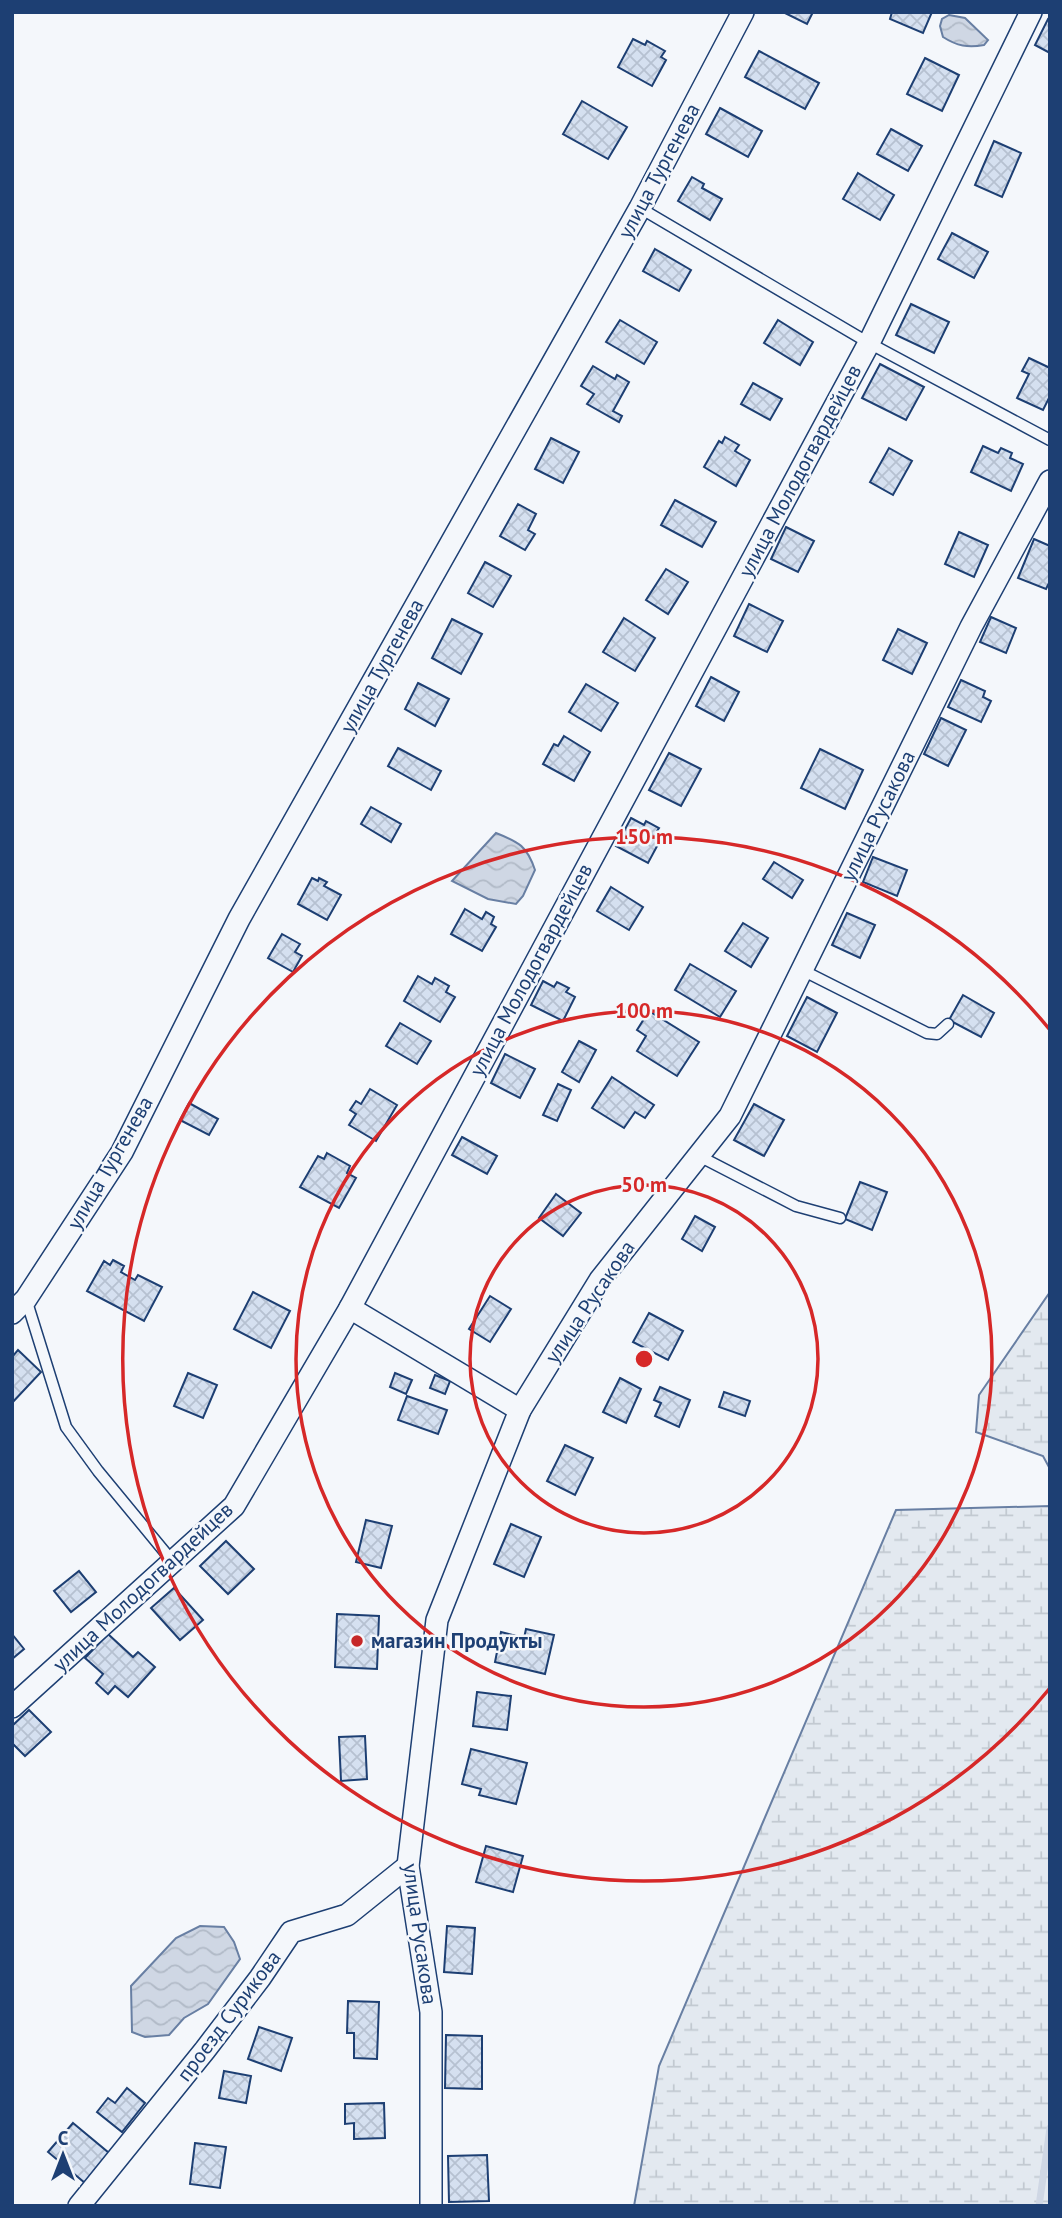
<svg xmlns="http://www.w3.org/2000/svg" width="1062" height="2218" font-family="'PT Sans',sans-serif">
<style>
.wetland{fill:url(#wetland-marsh);stroke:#687fa3;stroke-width:2}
.water{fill:url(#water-waves);stroke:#687fa3;stroke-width:2}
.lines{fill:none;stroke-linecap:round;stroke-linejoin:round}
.stream{stroke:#cfd7e4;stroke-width:7}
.building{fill:url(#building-cross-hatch);stroke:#1d3f73;stroke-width:2}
.lane-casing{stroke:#1d3f73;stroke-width:13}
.street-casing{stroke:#1d3f73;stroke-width:24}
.lane{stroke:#f4f7fb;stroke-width:10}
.street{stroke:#f4f7fb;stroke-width:21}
.ring{fill:none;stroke:#d62828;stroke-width:3.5}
.poi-dot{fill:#c62828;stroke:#f4f7fb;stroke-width:2.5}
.labels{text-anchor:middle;stroke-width:5;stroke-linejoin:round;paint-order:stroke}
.street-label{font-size:21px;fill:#1d3f73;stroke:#f4f7fb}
.poi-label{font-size:21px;font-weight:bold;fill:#1d3f73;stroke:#f4f7fb;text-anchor:start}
.centre{fill:#d62828;stroke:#f4f7fb;stroke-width:3.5}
.ring-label{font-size:21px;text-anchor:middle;font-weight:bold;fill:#d62828;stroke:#f4f7fb;stroke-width:5;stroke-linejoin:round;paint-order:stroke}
</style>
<defs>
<pattern id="wetland-marsh" width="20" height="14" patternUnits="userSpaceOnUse" patternTransform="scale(1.75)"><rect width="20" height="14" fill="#e3e9f0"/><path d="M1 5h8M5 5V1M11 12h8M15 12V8" fill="none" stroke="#c2c9d1"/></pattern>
<pattern id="water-waves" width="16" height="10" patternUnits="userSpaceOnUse" patternTransform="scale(1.75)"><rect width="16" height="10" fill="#cfd7e4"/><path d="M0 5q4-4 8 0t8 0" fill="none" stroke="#b1bac7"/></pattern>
<pattern id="building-cross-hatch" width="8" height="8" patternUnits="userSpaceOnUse" patternTransform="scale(1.75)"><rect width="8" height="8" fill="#d5e0f0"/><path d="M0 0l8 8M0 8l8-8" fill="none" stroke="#b6c1d1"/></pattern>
</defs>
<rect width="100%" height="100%" fill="#f4f7fb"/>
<g class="wetland">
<polygon points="1050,1292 1050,1469 1043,1456 976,1432 979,1395"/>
<polygon points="1050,1506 1050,2206 634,2206 659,2066 896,1510"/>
</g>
<g class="water">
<path d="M949,15L965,18L988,40L984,45C968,48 957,46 943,37L940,26L942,19Z"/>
<path d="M496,833C519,842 527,846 535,870L523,896L516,904L488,899L452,881Z"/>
<polygon points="200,1926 224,1927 234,1942 240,1959 208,2004 184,2018 169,2035 145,2037 132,2032 131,1986 176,1938"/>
</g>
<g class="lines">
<polyline class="stream" points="1039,2206 1050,2128"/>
</g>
<g class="building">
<polygon points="783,12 813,12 807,24"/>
<polygon points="892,12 932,12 923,33 890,19"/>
<polygon points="1048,19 1050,20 1050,53 1035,45"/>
<polygon points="633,39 645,45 647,41 665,51 661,57 666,60 652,86 618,67"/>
<polygon points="759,51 819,83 805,109 745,77"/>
<polygon points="925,58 959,75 942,111 907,94"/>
<polygon points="582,101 627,127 608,159 563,134"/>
<polygon points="720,108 762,131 748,157 706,134"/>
<polygon points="891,129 922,146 908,171 877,154"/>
<polygon points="994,141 1021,153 1002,197 975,185"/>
<polygon points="858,173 894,195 880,220 843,199"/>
<polygon points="692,177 704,184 702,188 722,199 710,220 678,201"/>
<polygon points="952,233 988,252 974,278 938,259"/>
<polygon points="655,249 691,270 679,291 643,271"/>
<polygon points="911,304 949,322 934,353 896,335"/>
<polygon points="620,320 657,342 644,364 606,342"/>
<polygon points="778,320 813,342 800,365 764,343"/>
<polygon points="1029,358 1050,368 1050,396 1043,410 1017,398 1029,374 1022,371"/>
<polygon points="880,364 924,387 906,420 862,398"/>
<polygon points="593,366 615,379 617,375 629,382 613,411 622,416 619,422 587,404 594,394 581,386"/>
<polygon points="753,383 782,399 770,420 741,404"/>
<polygon points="725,437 739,445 735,451 750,460 736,486 704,467 719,441 722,443"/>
<polygon points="551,438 579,452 563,483 535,469"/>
<polygon points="983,446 998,453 1001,448 1012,453 1010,458 1023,464 1011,491 971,472"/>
<polygon points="889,448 912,461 893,495 870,482"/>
<polygon points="675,500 716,522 702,547 661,525"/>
<polygon points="518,504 536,514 528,530 535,534 525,550 500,536"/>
<polygon points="786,527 814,541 798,572 771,559"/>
<polygon points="959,532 988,545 974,577 945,564"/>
<polygon points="1034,539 1050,546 1050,581 1046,589 1018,578"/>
<polygon points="485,562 511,576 493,607 468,593"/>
<polygon points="666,569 688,582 668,614 646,600"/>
<polygon points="749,604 783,621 767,652 734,636"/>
<polygon points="991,617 1016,628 1006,653 980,642"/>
<polygon points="624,618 655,638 635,671 603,652"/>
<polygon points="452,619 482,634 461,674 432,658"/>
<polygon points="898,629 927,643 912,674 883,660"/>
<polygon points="711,677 739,692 724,721 696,706"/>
<polygon points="961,680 985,691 983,697 991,701 981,722 948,707"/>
<polygon points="418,683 449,699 435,726 405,709"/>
<polygon points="586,684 618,703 601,731 569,712"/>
<polygon points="941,718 966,730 948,766 924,754"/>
<polygon points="564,736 590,752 574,781 543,764 554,744 558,746"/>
<polygon points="398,748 441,771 431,790 388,766"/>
<polygon points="820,749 863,770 845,809 801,788"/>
<polygon points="669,753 701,769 681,806 649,790"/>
<polygon points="371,807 401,824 391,842 361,824"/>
<polygon points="631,818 644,825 646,821 659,828 657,831 663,835 648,863 616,846"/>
<polygon points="873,857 907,870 897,896 863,882"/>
<polygon points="774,862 803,880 792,898 763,879"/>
<polygon points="312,878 318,881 319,878 327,882 324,886 341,895 327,920 298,904"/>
<polygon points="611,887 643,907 629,930 597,911"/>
<polygon points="465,909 482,919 486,912 494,917 491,924 496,927 482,951 451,934"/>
<polygon points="847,913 875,925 860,958 832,945"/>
<polygon points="743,923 768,938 751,967 725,951"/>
<polygon points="282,934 300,944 295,952 302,956 293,972 268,958"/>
<polygon points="690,964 736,991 720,1017 675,990"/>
<polygon points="418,976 432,984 435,978 449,986 446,992 455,997 440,1022 404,1001"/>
<polygon points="543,981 554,987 557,982 569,988 566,992 575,997 563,1021 531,1005"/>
<polygon points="963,995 994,1013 981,1037 949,1020"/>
<polygon points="807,997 837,1013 817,1052 787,1036"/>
<polygon points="649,1011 699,1042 677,1076 637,1051 646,1036 637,1030"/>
<polygon points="400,1023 431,1041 417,1064 386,1046"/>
<polygon points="579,1041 596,1050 579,1082 562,1072"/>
<polygon points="505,1054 535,1069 520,1098 491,1083"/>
<polygon points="612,1077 654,1105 645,1118 635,1112 624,1128 592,1108"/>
<polygon points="558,1084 571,1090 557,1121 543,1115"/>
<polygon points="370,1089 397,1105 376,1141 349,1125 356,1114 350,1110 356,1101 361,1104"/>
<polygon points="189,1103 218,1119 209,1135 180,1120"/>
<polygon points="754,1104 784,1120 764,1156 734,1140"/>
<polygon points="462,1137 497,1156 487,1174 452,1155"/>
<polygon points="327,1153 350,1166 347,1173 356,1178 339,1208 300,1187 318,1156 324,1159"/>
<polygon points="860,1182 887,1192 872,1230 845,1219"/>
<polygon points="556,1194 581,1213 563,1236 539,1218"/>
<polygon points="695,1216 715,1227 702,1251 682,1239"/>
<polygon points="113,1260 124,1266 121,1272 135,1280 138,1275 162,1287 144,1321 87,1291 104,1261 110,1265"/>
<polygon points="253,1292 290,1311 271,1348 234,1329"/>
<polygon points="490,1296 511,1309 490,1342 469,1329"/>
<polygon points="649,1313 683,1331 668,1360 633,1342"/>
<polygon points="18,1350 41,1372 12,1403 12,1357"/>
<polygon points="188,1373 217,1385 203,1418 174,1406"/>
<polygon points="395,1373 412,1380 406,1394 390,1387"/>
<polygon points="435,1375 450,1381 445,1394 430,1388"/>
<polygon points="620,1378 641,1389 626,1423 603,1412"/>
<polygon points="660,1387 690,1400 679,1427 655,1416 661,1403 654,1400"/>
<polygon points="724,1392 750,1401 745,1416 719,1407"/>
<polygon points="407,1396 447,1410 438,1434 398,1420"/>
<polygon points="565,1445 593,1458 575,1495 547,1481"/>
<polygon points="366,1520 392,1526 381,1568 356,1562"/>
<polygon points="511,1524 541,1537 524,1577 494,1564"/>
<polygon points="226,1541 254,1569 228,1594 200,1566"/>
<polygon points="79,1571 96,1592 71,1612 54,1591"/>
<polygon points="174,1588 203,1620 180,1640 151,1608"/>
<polygon points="337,1614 379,1616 377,1669 335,1667"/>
<polygon points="526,1629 554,1635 545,1674 495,1662 501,1632 524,1638"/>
<polygon points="12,1634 24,1649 12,1659"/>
<polygon points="108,1634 133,1657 138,1652 155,1667 128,1697 115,1686 108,1694 96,1683 103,1674 85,1658"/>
<polygon points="477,1692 511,1696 507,1730 473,1726"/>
<polygon points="29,1710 51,1732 25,1756 12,1743 12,1726"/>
<polygon points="365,1736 367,1779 341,1781 339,1737"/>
<polygon points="471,1749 527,1763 516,1804 479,1795 481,1789 462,1784"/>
<polygon points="486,1846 523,1856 513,1892 476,1882"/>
<polygon points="447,1926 475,1928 472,1974 444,1972"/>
<polygon points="348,2001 379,2002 377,2059 354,2058 354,2033 347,2033"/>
<polygon points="259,2027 292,2038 281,2071 248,2059"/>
<polygon points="446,2035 482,2036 482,2089 445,2088"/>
<polygon points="224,2071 251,2076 246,2103 219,2098"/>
<polygon points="127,2088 145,2103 122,2132 97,2112 108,2098 115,2103"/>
<polygon points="384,2103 385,2138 354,2139 354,2123 345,2124 345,2104"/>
<polygon points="73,2123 109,2153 85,2183 48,2152"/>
<polygon points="195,2143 226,2147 220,2188 190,2184"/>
<polygon points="487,2155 489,2201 449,2202 448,2156"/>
</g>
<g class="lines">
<defs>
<g id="lane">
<polyline points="640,208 869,343 1050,440"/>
<polyline points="802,970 927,1033 937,1034 948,1024"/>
<polyline points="699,1156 796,1206 840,1218"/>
<polyline points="26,1299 66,1427 98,1471 173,1562"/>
</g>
<g id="street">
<polyline points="350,1308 520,1410"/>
<polyline points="12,1313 26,1299 122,1152 239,919 640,208 743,12"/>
<polyline points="12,1707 234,1506 350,1308 869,343 1031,12"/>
<polyline points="79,2206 205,2050 260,1978 291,1932 347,1915 408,1866"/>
<polyline points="431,2206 431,2012 408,1866 437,1620 520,1410 600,1280 730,1116 971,627 1050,481"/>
</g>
</defs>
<use href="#lane" class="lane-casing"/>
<use href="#street" class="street-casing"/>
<use href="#lane" class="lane"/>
<use href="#street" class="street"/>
</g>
<g class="ring">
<circle cx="644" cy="1359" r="174"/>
<circle cx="644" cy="1359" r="348"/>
<path d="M1050 1688A522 522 0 1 1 1050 1030"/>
</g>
<circle class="poi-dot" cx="357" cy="1641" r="7"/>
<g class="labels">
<g class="street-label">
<text transform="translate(659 171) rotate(-62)" y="7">улица Тургенева</text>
<text transform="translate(800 471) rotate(-62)" y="7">улица Молодогвардейцев</text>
<text transform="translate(382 666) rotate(-61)" y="7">улица Тургенева</text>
<text transform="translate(878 816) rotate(-64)" y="7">улица Русакова</text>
<text transform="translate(531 970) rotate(-62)" y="7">улица Молодогвардейцев</text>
<text transform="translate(110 1163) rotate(-60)" y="7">улица Тургенева</text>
<text transform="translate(590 1302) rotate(-56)" y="7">улица Русакова</text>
<text transform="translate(143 1587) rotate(-43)" y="7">улица Молодогвардейцев</text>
<text transform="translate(420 1934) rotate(82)" y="7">улица Русакова</text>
<text transform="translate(229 2016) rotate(-53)" y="7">проезд Сурикова</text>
</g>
<g class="poi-label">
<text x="371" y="1648">магазин Продукты</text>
</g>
</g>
<circle cx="644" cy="1359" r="10" class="centre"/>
<g class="ring-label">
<text x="644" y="844">150 m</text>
<text x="644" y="1018">100 m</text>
<text x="644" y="1192">50 m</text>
</g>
<rect width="1062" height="2218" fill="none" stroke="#1d3f73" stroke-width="28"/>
<g transform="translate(63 2155)" stroke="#f4f7fb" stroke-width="5" paint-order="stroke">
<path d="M0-5L12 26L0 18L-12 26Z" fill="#1d3f73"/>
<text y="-10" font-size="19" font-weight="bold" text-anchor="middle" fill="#1d3f73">С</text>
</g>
</svg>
